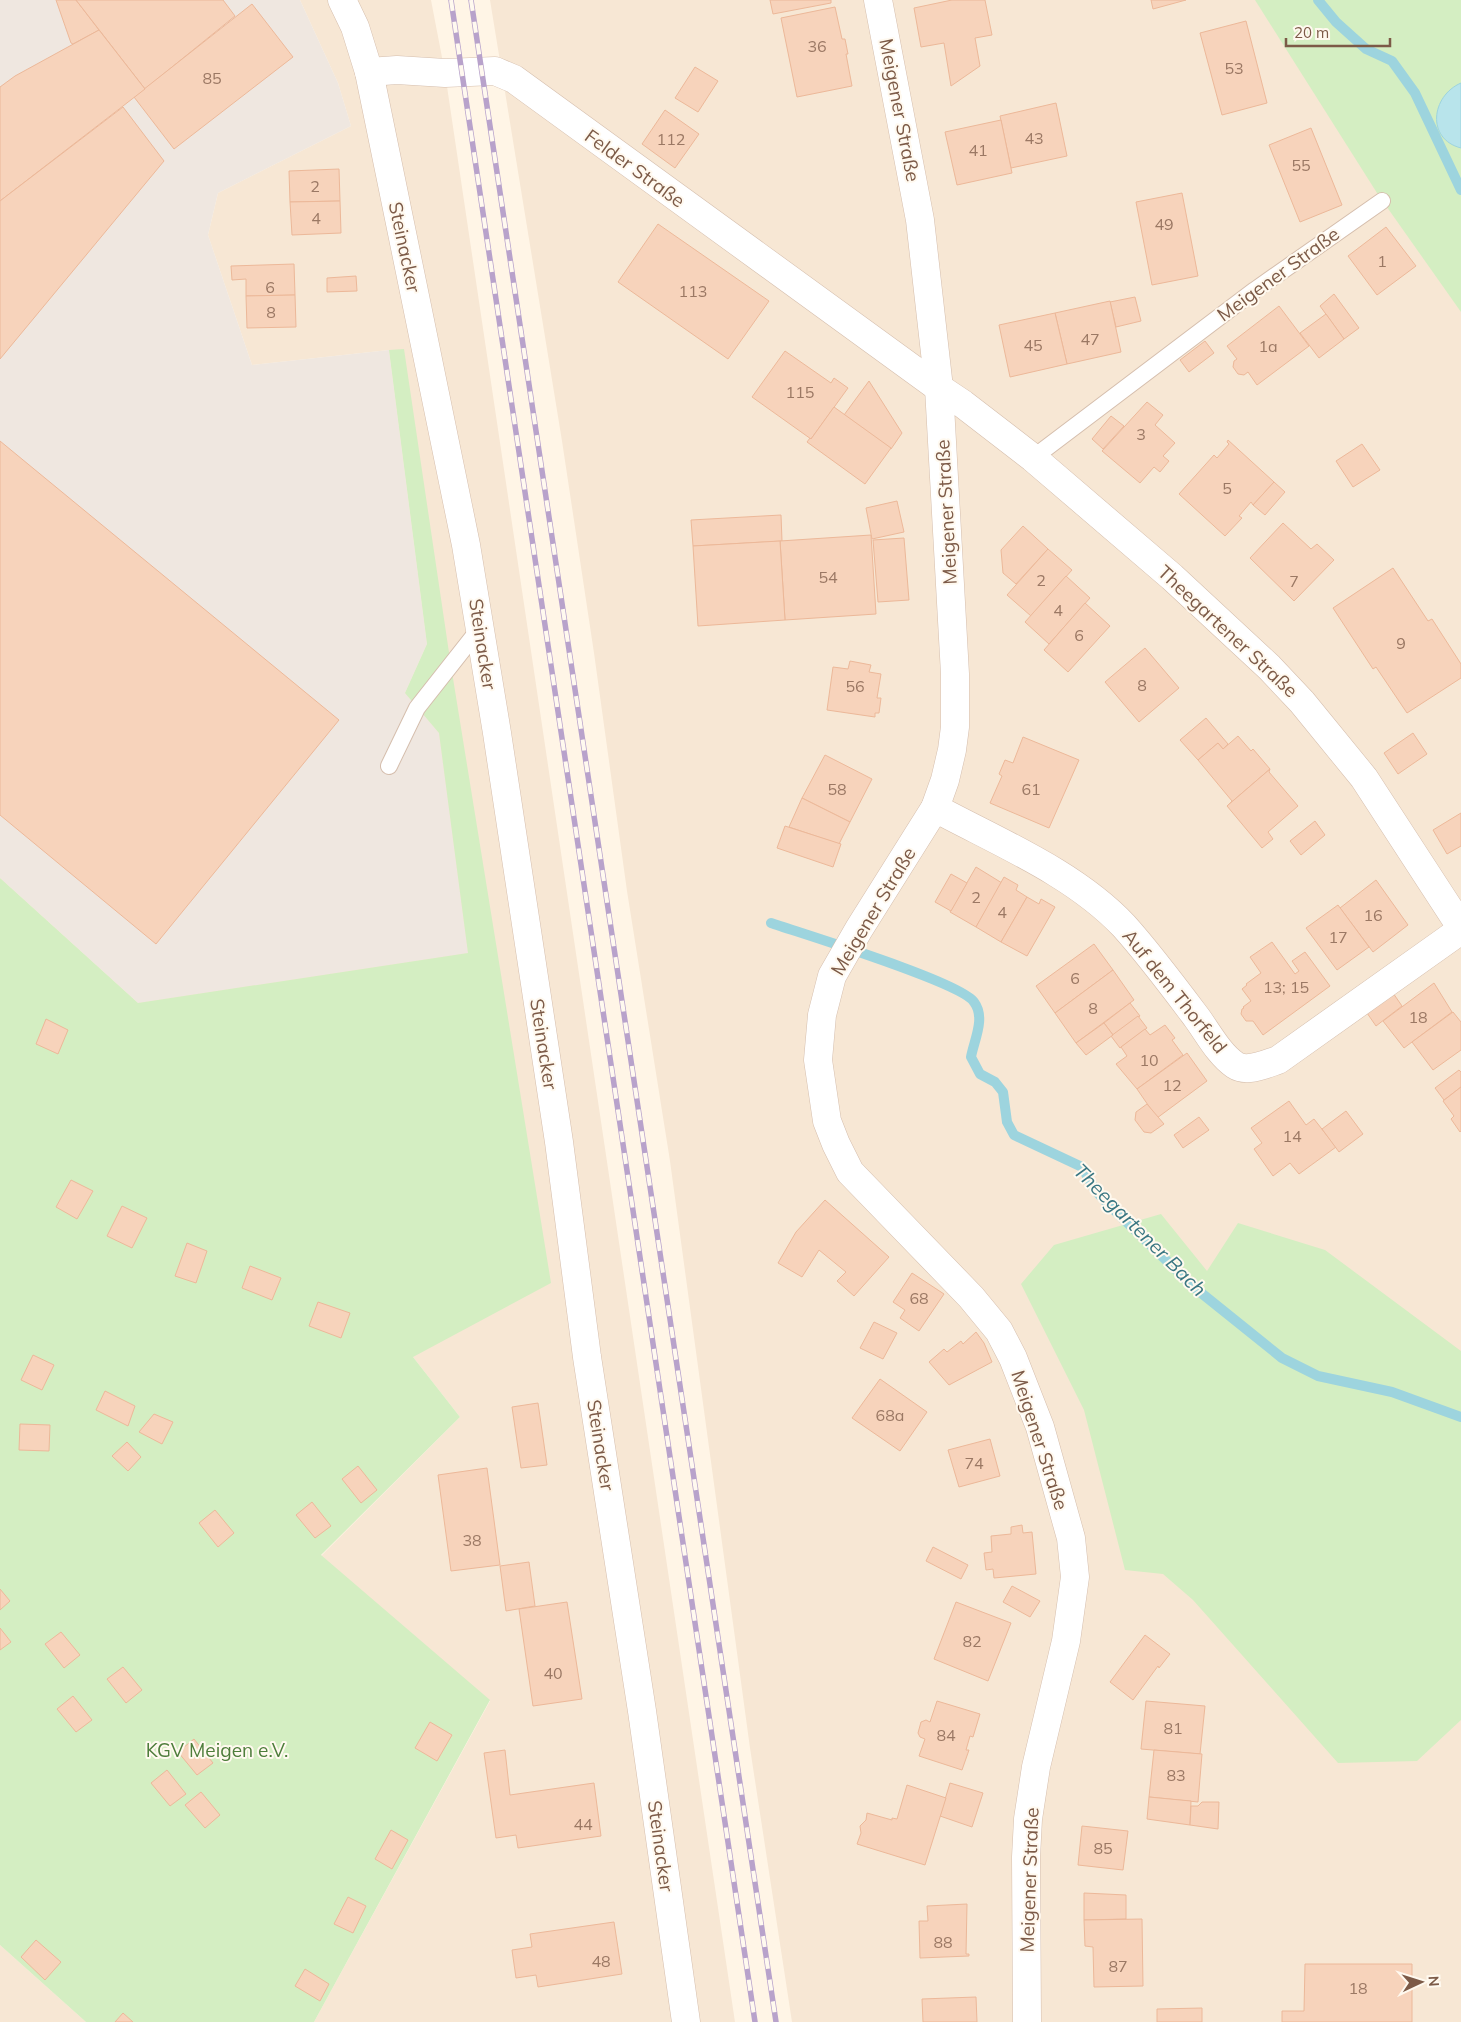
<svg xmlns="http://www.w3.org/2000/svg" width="1461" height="2022" font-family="Mulish,sans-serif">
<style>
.residential{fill:#f7e7d4}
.industrial{fill:#efe7e0}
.green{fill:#d4eec2}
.water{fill:#b8e4eb;stroke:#9dd4de}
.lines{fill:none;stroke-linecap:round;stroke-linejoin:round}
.stream{stroke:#9dd4de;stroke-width:10}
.building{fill:#f7d3bb;stroke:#ecb899}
.service-casing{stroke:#d5bead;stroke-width:18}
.minor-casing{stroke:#d5bead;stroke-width:29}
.tertiary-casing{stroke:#d5bead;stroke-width:29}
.service{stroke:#fff;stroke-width:16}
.minor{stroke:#fff;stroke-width:28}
.tertiary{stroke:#fff;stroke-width:28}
.rail-casing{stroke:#b8a2cb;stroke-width:5.5}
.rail{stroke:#fff9ef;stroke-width:4;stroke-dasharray:11;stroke-linecap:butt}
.labels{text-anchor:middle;stroke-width:4;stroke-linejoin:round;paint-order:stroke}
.number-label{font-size:16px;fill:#9b7864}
.street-label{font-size:19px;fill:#7c5a47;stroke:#fff9ef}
.park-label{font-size:19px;fill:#4e7d3b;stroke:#fff9ef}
.water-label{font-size:20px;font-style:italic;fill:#397682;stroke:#fff9ef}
</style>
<rect width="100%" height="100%" fill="#fff5e6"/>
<g class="residential">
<polygon points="300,0 431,0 445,73 735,2022 314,2022 490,1701 321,1556 460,1417 413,1357 0,878 138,1003 405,693 427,644 389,350 252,365 208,235 218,193 351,126 338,83"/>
<polygon points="490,0 1461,0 1461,2022 792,2022 750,1748 670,1161 627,891 594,653 562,441"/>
<polygon points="0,1945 86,2022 0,2022"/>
</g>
<polygon class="industrial" points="0,0 300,0 338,83 351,126 218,193 208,235 252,365 389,350 427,644 405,693 439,733 468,953 138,1003 0,878"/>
<g class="green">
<polygon points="1255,0 1461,0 1461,312 1377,193"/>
<polygon points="404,349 451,666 551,1283 413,1357 460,1417 321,1555 490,1700 314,2022 86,2022 0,1945 0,878 138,1003 468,953 439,733 405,693 427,644 389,350"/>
<polygon points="1161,1214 1207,1271 1238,1223 1325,1250 1461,1351 1461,1720 1417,1761 1338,1763 1193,1600 1163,1574 1125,1570 1084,1410 1021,1284 1054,1245"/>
</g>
<path class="water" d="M1461,83V148C1426,139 1431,96 1461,83Z"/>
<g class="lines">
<g class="stream">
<polyline points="1318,0 1336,22 1366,49 1392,61 1415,93 1461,190"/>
<path d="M771,923C803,934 961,982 974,1002C986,1018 974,1040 971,1057L980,1074L995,1082L1003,1092L1007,1122L1014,1135L1082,1167L1095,1190L1112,1208L1195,1288L1282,1358L1318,1376L1392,1392L1461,1417"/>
</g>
</g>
<g class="building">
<polygon points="56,0 76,0 99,30 73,44 71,43"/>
<polygon points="76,0 223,0 235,16 145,89"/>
<polygon points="770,0 831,0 831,3 773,14"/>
<polygon points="952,0 985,0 992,35 975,38 980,66 951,86 944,43 921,47 914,8"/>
<polygon points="1151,0 1186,0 1153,9"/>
<polygon points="252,4 293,57 174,149 134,97"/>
<polygon points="835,7 842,39 845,39 848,54 846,54 852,86 797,97 781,18"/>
<polygon points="1246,21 1267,103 1222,115 1200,33"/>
<polygon points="99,30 145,89 0,201 0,87 15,76"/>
<polygon points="695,67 718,81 698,112 675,98"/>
<polygon points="1056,103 1067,156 1011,168 1000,116"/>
<polygon points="123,107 164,161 0,359 0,201"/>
<polygon points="665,110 699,134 675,168 642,144"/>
<polygon points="1001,120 1012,173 957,185 945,132"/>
<polygon points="1311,128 1342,205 1300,222 1269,145"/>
<polygon points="339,169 340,201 290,202 289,171"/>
<polygon points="1182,193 1198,276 1152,285 1136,202"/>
<polygon points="340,201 341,233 292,235 290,202"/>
<polygon points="658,224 769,301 728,359 618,282"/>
<polygon points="1386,227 1416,266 1377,295 1348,256"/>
<polygon points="294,264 295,295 246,296 246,279 232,280 231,266"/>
<polygon points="356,276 357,291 327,292 327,278"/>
<polygon points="1334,294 1359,328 1344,339 1320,306"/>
<polygon points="295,295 296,327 247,328 246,296"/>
<polygon points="1135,297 1141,321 1116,327 1110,302"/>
<polygon points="1110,301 1121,352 1067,364 1055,313"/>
<polygon points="1279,306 1309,346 1257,385 1248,372 1244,375 1238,374 1233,367 1234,361 1237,359 1227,346"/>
<polygon points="1055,313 1067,364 1010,377 999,325"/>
<polygon points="1326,314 1344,339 1319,358 1300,333"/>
<polygon points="1205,341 1214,353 1189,372 1180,360"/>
<polygon points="785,351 831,383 834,378 848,388 811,439 752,397"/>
<polygon points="869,381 902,433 891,449 844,415"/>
<polygon points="1147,402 1163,415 1155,425 1175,443 1163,456 1169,461 1160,472 1154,467 1140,483 1102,451"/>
<polygon points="834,407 891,448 865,484 807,442 810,438 811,439"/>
<polygon points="1111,416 1124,426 1103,449 1092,439"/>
<polygon points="1228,440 1274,482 1253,505 1251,502 1239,516 1242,518 1225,536 1179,494 1214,455 1217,458 1229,444 1227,442"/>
<polygon points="0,441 339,720 156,944 0,815"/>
<polygon points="1362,444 1380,470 1353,487 1336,461"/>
<polygon points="1274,482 1285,492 1265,515 1253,505"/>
<polygon points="897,501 904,532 872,539 866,508"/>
<polygon points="781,515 782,541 693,546 691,520"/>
<polygon points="1283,523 1311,549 1317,544 1334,560 1294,601 1250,558"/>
<polygon points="1023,526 1048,549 1016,584 1003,573 1001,550"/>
<polygon points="871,535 876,614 785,620 780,541"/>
<polygon points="904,538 909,600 878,602 873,540"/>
<polygon points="780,541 785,620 698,626 693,546"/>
<polygon points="1048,549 1072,570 1031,616 1007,595"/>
<polygon points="1393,568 1428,621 1432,619 1461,664 1461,678 1407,713 1376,667 1373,669 1333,608"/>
<polygon points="1066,576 1090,598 1049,644 1025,622"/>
<polygon points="1085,603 1110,626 1068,672 1044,650"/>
<polygon points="1145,648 1179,688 1139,722 1105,682"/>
<polygon points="850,661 871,665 869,672 881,674 877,698 881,698 879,713 875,713 875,717 827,710 833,667 848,669"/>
<polygon points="1206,718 1228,744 1223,749 1218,743 1198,760 1180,740"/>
<polygon points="1413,733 1427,754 1398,774 1384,753"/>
<polygon points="1238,736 1251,751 1253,749 1270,769 1227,806 1232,801 1198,760 1218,743 1223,749"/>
<polygon points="1023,737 1079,760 1049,828 990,803 1002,776 999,774 1005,760 1013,763"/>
<polygon points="825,755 872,779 850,822 802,798"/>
<polygon points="1270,769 1269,772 1298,806 1268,832 1273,839 1262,848 1227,806"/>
<polygon points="802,798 850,822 839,844 789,827"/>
<polygon points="1461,813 1461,846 1447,854 1433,830"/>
<polygon points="1315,821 1325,835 1301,855 1290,841"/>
<polygon points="785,826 841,844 833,867 777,848"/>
<polygon points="976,867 1002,883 976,927 950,912"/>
<polygon points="951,874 967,883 951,911 935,902"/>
<polygon points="1004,877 1018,885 1016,890 1027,897 1001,942 976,927"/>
<polygon points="1376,880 1408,925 1373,952 1340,908"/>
<polygon points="1027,897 1039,904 1041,899 1055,907 1027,956 1001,942"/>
<polygon points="1338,905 1369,947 1337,970 1306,928"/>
<polygon points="1272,942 1295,974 1299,971 1292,961 1305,952 1330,986 1263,1035 1253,1021 1246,1021 1241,1014 1242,1009 1244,1008 1243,1007 1251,1001 1242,989 1247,985 1246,984 1261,973 1250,957"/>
<polygon points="1094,944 1113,970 1055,1013 1036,986"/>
<polygon points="1113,970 1134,1000 1076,1043 1055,1013"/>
<polygon points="1434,983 1452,1012 1404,1048 1383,1021"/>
<polygon points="1393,993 1402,1006 1376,1026 1367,1013"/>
<polygon points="1130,1003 1140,1016 1113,1035 1104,1023"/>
<polygon points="1453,1012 1461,1022 1461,1050 1433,1070 1412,1042"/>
<polygon points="1138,1016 1147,1028 1120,1048 1111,1036"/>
<polygon points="46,1019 68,1030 58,1054 36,1044"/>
<polygon points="1104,1023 1113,1035 1086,1055 1076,1043"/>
<polygon points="1165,1025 1175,1038 1172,1040 1183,1055 1137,1089 1116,1064 1127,1056 1121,1047 1145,1029 1150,1035"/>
<polygon points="1187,1053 1207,1081 1157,1118 1137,1089"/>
<polygon points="1459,1070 1461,1072 1461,1087 1444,1100 1435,1088"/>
<polygon points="1461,1087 1461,1131 1460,1132 1451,1119 1454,1116 1443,1101"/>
<polygon points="1289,1101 1306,1125 1314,1119 1336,1147 1299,1174 1290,1163 1273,1176 1254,1149 1262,1143 1251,1128"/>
<polygon points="1147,1104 1164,1124 1151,1133 1144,1132 1135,1120 1136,1112"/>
<polygon points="1346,1111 1363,1134 1339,1152 1322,1129"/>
<polygon points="1199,1117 1209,1130 1183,1148 1174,1135"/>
<polygon points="71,1180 93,1191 77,1219 56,1207"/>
<polygon points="825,1200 889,1257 854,1296 837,1281 846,1272 819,1250 802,1277 778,1263 796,1232"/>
<polygon points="122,1206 147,1218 132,1248 107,1236"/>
<polygon points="187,1243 207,1251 196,1283 175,1276"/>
<polygon points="250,1266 281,1278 272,1300 242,1288"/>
<polygon points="912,1273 944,1294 919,1331 900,1318 905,1310 893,1302"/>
<polygon points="318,1302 350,1313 341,1338 309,1326"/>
<polygon points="874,1322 897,1333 883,1359 860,1348"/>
<polygon points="976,1332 984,1343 992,1362 949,1385 929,1362 944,1349 947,1352 961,1341 963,1344"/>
<polygon points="33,1355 54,1365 42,1390 21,1380"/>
<polygon points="880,1379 927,1412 900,1451 852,1418"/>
<polygon points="105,1391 135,1406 128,1426 96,1410"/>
<polygon points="538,1403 547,1465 521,1468 512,1407"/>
<polygon points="154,1414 173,1422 162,1444 139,1432"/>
<polygon points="20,1424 50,1425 49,1451 19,1450"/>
<polygon points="990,1439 1000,1476 959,1487 948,1450"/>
<polygon points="127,1442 141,1457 128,1471 112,1456"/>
<polygon points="358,1466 377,1490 361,1503 342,1479"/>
<polygon points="487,1468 500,1565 451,1571 438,1475"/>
<polygon points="312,1502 331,1526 315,1538 296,1515"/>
<polygon points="215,1510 234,1533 218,1547 199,1523"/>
<polygon points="1022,1525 1023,1533 1032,1532 1036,1574 994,1578 993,1569 986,1570 984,1553 992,1552 991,1536 1011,1534 1011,1527"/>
<polygon points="933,1547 968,1565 961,1579 926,1561"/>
<polygon points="529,1562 535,1606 506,1611 500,1566"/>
<polygon points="1012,1586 1040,1601 1030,1617 1003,1602"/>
<polygon points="0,1589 10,1601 0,1610"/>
<polygon points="567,1602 582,1699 533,1706 519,1609"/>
<polygon points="956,1602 1011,1623 988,1681 934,1659"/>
<polygon points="0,1628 11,1642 0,1650"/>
<polygon points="61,1632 80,1655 64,1668 45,1644"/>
<polygon points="1145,1635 1170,1654 1159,1668 1158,1666 1133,1700 1110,1682"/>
<polygon points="123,1667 142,1690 126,1703 107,1679"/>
<polygon points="73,1696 92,1720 76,1732 57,1709"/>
<polygon points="937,1701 980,1714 973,1737 970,1736 966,1750 969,1750 962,1770 919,1756 925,1739 920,1737 918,1733 921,1722 926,1720 930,1722"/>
<polygon points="1146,1701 1205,1706 1200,1754 1141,1749"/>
<polygon points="430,1722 452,1735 437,1761 415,1748"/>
<polygon points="194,1739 213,1763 197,1775 178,1752"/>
<polygon points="505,1750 510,1795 594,1783 601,1836 518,1848 516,1835 496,1838 484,1753"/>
<polygon points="1154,1750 1202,1754 1198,1802 1149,1797"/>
<polygon points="167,1770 186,1794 170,1806 151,1783"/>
<polygon points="950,1783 983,1793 972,1827 940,1816"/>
<polygon points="907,1785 946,1798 925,1865 857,1844 861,1833 860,1826 866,1820 867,1813 892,1820 892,1818 897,1819"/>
<polygon points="201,1792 220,1815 205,1828 185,1805"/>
<polygon points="1149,1797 1191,1801 1190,1825 1147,1819"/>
<polygon points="1202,1802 1219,1802 1218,1829 1190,1825 1191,1806 1198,1806"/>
<polygon points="1082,1826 1128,1831 1123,1870 1078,1865"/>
<polygon points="391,1830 408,1840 392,1869 375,1859"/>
<polygon points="1084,1893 1126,1895 1126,1919 1084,1920"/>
<polygon points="348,1897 366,1906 353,1933 334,1924"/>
<polygon points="967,1904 966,1954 969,1954 969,1956 920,1958 919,1921 928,1921 927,1906"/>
<polygon points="1142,1919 1143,1986 1094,1987 1093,1947 1085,1946 1084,1920"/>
<polygon points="614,1922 622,1974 538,1987 536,1975 516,1978 512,1950 532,1947 530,1934"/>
<polygon points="36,1940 61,1962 45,1980 21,1957"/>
<polygon points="1305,1964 1412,1964 1412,2022 1282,2022 1282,2011 1304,2011"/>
<polygon points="305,1969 329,1984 320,2001 295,1986"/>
<polygon points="976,1997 977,2022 923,2022 922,1999"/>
<polygon points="1202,2008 1202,2022 1157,2022 1157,2009"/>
<polygon points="123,2013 133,2022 115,2022"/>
</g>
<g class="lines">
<defs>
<g id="service">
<polyline points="1033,458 1255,290 1382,201"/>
<polyline points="389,766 417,708 480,628"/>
</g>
<g id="minor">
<polyline points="878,0 920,220 939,388 955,674 955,727 952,750 945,780 935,808 859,929 832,976 822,1015 818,1060 827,1121 836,1144 850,1172 971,1297 999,1331 1013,1358 1040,1427 1071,1538 1075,1577 1066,1641 1036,1767 1028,1819 1026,1857 1027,2022"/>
<polyline points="369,72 397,70 445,73 495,71 514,79 939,388 963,404 1033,458 1172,577 1269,667 1302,702 1364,778 1461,927"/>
<path d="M935,808C998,842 1074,873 1124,926C1150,955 1173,986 1197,1018C1208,1033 1219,1054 1235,1065C1247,1073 1266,1064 1278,1060L1461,930"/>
</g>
<polyline id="tertiary" points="342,0 355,27 369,72 466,545 497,733 559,1142 587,1357 642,1711 686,2022"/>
</defs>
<use href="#service" class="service-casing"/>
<use href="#minor" class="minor-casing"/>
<use href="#tertiary" class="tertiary-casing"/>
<use href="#service" class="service"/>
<use href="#minor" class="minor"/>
<use href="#tertiary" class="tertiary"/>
<defs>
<g id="rail">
<polyline points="451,0 755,2022"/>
<polyline points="471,0 776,2022"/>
</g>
</defs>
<use href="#rail" class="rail-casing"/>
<use href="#rail" class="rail"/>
</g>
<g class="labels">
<g class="number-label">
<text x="817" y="52">36</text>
<text x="1234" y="74">53</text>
<text x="212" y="84">85</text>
<text x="1034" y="144">43</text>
<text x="671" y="145">112</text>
<text x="978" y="156">41</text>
<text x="1301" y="171">55</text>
<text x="315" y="192">2</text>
<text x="316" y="224">4</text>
<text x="1164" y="230">49</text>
<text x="1382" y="267">1</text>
<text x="270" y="293">6</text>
<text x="693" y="297">113</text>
<text x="271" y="318">8</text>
<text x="1090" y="345">47</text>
<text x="1033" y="351">45</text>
<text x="1268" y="352">1a</text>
<text x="800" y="398">115</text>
<text x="1141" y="440">3</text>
<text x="1227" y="494">5</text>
<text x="828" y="583">54</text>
<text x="1041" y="586">2</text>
<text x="1294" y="587">7</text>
<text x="1058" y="616">4</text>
<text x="1079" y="641">6</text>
<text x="1401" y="649">9</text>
<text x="1142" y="691">8</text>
<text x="855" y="692">56</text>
<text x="837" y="795">58</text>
<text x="1031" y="795">61</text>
<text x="976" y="903">2</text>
<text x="1002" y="918">4</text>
<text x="1373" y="921">16</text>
<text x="1338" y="943">17</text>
<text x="1075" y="984">6</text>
<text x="1286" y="993">13; 15</text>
<text x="1093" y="1014">8</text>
<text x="1418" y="1023">18</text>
<text x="1149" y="1066">10</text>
<text x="1172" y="1091">12</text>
<text x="1292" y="1142">14</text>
<text x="919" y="1304">68</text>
<text x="890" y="1421">68a</text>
<text x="974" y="1469">74</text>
<text x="472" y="1546">38</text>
<text x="972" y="1647">82</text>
<text x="553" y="1679">40</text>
<text x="1173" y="1734">81</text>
<text x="946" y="1741">84</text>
<text x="1176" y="1781">83</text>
<text x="583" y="1830">44</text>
<text x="1103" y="1854">85</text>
<text x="943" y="1948">88</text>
<text x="601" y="1967">48</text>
<text x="1118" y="1972">87</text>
<text x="1358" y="1994">18</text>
</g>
<g class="street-label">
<text transform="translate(900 110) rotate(79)" y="7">Meigener Straße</text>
<text transform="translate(635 168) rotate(36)" y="7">Felder Straße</text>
<text transform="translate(405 247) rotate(78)" y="7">Steinacker</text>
<text transform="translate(1278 274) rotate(-36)" y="7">Meigener Straße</text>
<text transform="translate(946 512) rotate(-93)" y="7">Meigener Straße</text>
<text transform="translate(1228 631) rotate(43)" y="7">Theegartener Straße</text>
<text transform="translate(483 644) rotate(81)" y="7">Steinacker</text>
<text transform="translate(873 911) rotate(-59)" y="7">Meigener Straße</text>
<text transform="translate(1175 991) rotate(51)" y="7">Auf dem Thorfeld</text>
<text transform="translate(544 1044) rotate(81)" y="7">Steinacker</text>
<text transform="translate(1040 1440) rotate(72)" y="7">Meigener Straße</text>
<text transform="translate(601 1445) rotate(81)" y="7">Steinacker</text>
<text transform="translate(661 1846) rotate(82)" y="7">Steinacker</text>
<text transform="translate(1029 1880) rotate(-88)" y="7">Meigener Straße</text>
</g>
<g class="park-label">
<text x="217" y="1757">KGV Meigen e.V.</text>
</g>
<g class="water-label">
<text transform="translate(1140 1230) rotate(45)" y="7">Theegartener Bach</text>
</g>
</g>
<g transform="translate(1421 1982) rotate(86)" stroke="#fff9ef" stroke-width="4" paint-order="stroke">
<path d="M0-4L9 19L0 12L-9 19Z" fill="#7c5a47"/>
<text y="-8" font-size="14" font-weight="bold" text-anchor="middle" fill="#7c5a47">N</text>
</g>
<path d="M1286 38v8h104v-8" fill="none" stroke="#7c5a47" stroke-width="2.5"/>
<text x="1294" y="38" font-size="15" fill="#7c5a47" stroke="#fff9ef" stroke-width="4" paint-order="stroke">20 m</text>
</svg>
